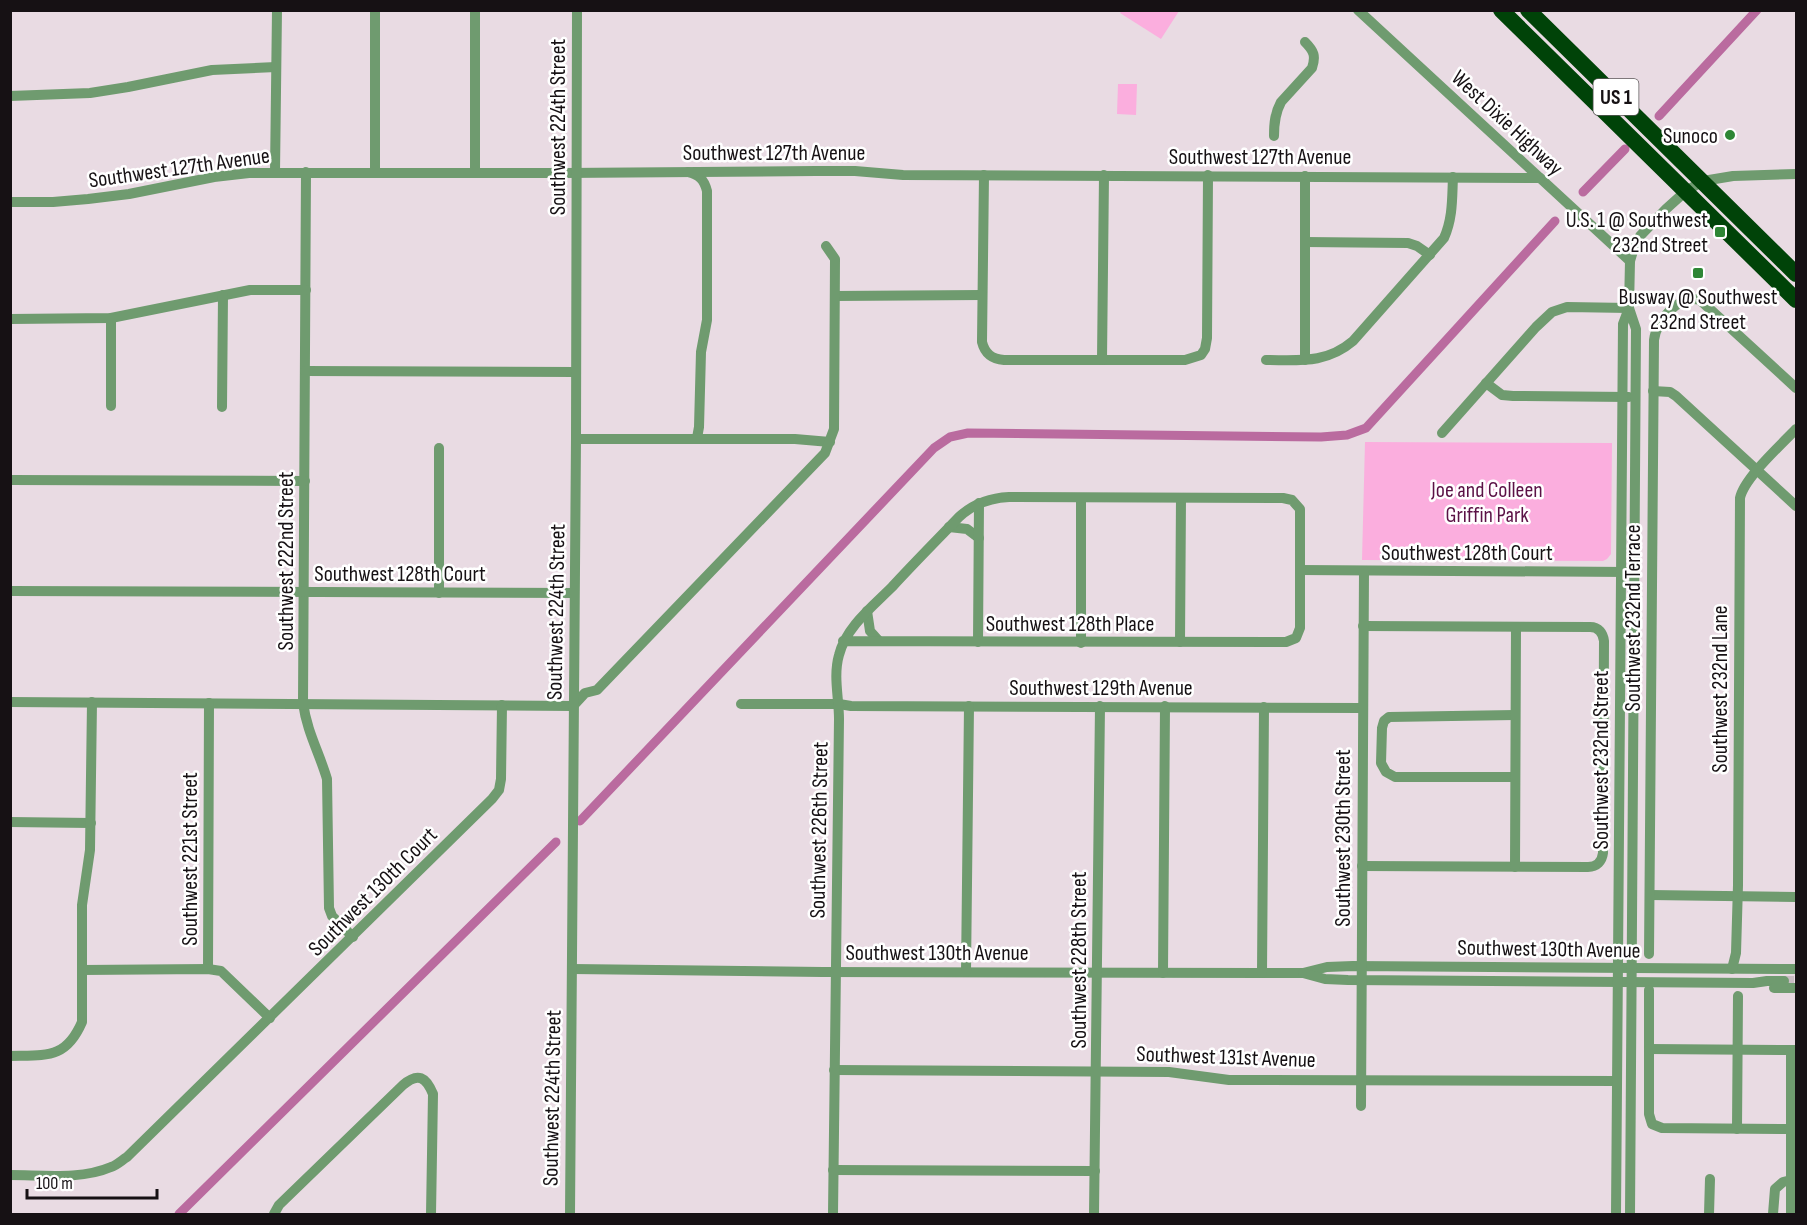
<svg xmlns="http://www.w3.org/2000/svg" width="1807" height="1225" font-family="'Sofia Sans Condensed',sans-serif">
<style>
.green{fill:#fbaede}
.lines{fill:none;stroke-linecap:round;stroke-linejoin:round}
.canal{stroke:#ba6b9f;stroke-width:9}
.minor-tunnel{stroke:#c9bdc4;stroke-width:10;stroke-dasharray:10 5;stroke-linecap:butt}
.minor{stroke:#6f9b6f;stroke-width:10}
.highway{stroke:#004308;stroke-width:16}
.poi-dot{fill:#2e8635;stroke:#fff;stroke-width:2}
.labels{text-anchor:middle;stroke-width:5;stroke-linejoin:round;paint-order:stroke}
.shield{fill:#fff;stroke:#5c585a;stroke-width:1.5}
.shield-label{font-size:21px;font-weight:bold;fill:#161114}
.street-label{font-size:22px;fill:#161114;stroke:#fff}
.poi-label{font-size:22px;fill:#161114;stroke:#fff;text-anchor:end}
.park-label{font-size:22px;fill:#5b1246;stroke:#fff}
</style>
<rect width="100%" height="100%" fill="#e9dbe3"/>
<g class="green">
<polygon points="1122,10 1179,10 1179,11 1161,39 1120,13"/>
<polygon points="1118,84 1137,84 1136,115 1117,114"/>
<polygon points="1365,442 1612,443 1611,554 1607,559 1603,561 1362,560"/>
</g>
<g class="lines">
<g class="canal">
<polyline points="1659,116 1757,10"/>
<polyline points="1583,192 1625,149"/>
<polyline points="580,821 934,448 950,437 968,433 1321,437 1347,435 1366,428 1555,221"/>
<polyline points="179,1214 556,842"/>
</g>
<polyline class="minor-tunnel" points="1784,981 1794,981"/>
<g class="minor">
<polyline points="1358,10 1630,261"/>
<polyline points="10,96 90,93 128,87 212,70 276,67"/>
<path d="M1274,136C1274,123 1275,113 1281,102L1312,68C1316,56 1314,51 1305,42"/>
<polyline points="275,172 277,10"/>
<path d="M306,172L303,703C307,732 319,752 327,779L329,908L332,916L353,937"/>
<polyline points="375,172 375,10"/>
<path d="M688,172C699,175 704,179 707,191V320L701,352L699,427L697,438"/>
<polyline points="475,173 475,10"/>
<path d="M984,175L982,342C985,354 992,359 1004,360H1185L1201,355L1205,349L1207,338L1208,175"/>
<polyline points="10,202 53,202 88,199 129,194 214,177 249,173 564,173 816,171 855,171 903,175 1540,178"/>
<polyline points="1305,242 1408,243 1417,246 1430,255"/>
<polyline points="835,296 982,295"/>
<polyline points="10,319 111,318 250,290 306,290"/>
<polyline points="1102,360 1104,175"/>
<path d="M1266,360C1299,360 1326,364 1353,341L1444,238C1453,218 1452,198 1453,177"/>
<polyline points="1305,360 1305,176"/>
<polyline points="305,371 576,372"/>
<polyline points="1486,383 1502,395 1513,396 1629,397"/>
<polyline points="1653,391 1670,392 1676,396 1796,506"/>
<polyline points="111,406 111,318"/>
<polyline points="222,407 223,295"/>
<polyline points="1442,433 1536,327 1552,312 1567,307 1629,308"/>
<polyline points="576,439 795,439 830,442"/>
<polyline points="439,448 439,593"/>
<polyline points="10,480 305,481"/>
<polyline points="949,527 967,529 979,538"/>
<polyline points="1300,570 1628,572"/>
<polyline points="10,591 574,593"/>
<polyline points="867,611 870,631 879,641"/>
<polyline points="978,642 979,503"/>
<polyline points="1180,642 1181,498"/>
<polyline points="1081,643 1081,498"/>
<polyline points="10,702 573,706 585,693 597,690 825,453 834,429 835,259 826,246"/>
<polyline points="741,704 839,704 851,706 1363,708"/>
<polyline points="1515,777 1395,777 1386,772 1381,763 1382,728 1384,721 1389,717 1515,715"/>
<polyline points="10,822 91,823"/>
<path d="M1362,866L1588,867C1597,867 1602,861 1603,853L1604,641C1603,633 1599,627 1590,627L1363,626"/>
<polyline points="1515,867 1516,627"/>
<polyline points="1650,895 1796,897"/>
<path d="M1649,954L1654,340C1656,321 1679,294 1700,300L1796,388"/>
<polyline points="208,969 209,703"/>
<polyline points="572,969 823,972 1262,973 1303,973 1327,967 1353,966 1796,969"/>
<path d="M1732,969L1736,953L1738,885L1740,498C1744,478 1781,445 1796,429"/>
<polyline points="82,970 208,969 221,971 270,1018"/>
<polyline points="966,972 969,706"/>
<polyline points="1163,973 1165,706"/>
<polyline points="1262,973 1264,707"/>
<polyline points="1303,973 1325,979 1348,980 1753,983 1767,981 1784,981"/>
<polyline points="1774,988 1796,988"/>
<polyline points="1649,990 1649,1114 1652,1124 1662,1128 1791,1129"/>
<polyline points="1649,1049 1796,1050"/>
<path d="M10,1056C47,1055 66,1059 82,1022V905L90,850L92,702"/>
<polyline points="834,1070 1169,1072 1229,1080 1617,1081"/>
<polyline points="1361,1106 1364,571"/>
<polyline points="1737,1129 1738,996"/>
<polyline points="833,1170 1095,1171"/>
<path d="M10,1175C43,1175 81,1180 111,1167C117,1165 122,1160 127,1157L492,799L499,790L501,779L502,705"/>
<path d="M274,1214L279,1205L403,1085C418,1072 426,1077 433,1094L431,1214"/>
<polyline points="570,1214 576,439 577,10"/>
<path d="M833,1214L839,719C839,698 833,676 839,655C846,627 872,607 892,587C914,563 937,540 959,517C973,504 989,498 1009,497L1283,498L1292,500L1300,509V628L1296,638L1286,642L843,641"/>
<polyline points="1094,1214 1100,706"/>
<polyline points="1616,1214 1623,324 1629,308"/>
<polyline points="1630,1214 1636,329 1629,308 1630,261 1633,251 1640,236 1666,209 1686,191 1703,181 1733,176 1796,174"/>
<polyline points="1709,1214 1710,1179"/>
<polyline points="1773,1214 1775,1189 1783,1182 1791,1180"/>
<polyline points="1791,1214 1791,1050"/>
</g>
<g class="highway">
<polyline points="1501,10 1796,300"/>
<polyline points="1528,10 1796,274"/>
</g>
</g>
<g class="poi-dot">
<circle cx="1730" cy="135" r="6"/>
<rect x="1714" y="226" width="12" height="12" rx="3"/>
<rect x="1692" y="267" width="12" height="12" rx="3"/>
</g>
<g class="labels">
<rect class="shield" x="1593.5" y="79" width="45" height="36" rx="4.5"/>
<g class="shield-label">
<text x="1616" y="104">US 1</text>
</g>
<g class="street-label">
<text transform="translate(1508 122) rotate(43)" y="8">West Dixie Highway</text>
<text transform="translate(557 127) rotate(-90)" y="8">Southwest 224th Street</text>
<text x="774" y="160">Southwest 127th Avenue</text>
<text x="1260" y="164">Southwest 127th Avenue</text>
<text transform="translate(179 167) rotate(-8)" y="8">Southwest 127th Avenue</text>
<text x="1467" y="560">Southwest 128th Court</text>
<text transform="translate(285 561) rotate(-90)" y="8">Southwest 222nd Street</text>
<text x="400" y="581">Southwest 128th Court</text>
<text transform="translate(555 612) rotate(-89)" y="8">Southwest 224th Street</text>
<text transform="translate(1632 618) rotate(-90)" y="8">Southwest 232nd Terrace</text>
<text x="1070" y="631">Southwest 128th Place</text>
<text x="1101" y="695">Southwest 129th Avenue</text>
<text transform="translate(1719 689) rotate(-90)" y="8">Southwest 232nd Lane</text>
<text transform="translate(1600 760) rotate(-90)" y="8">Southwest 232nd Street</text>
<text transform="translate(818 830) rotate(-89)" y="8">Southwest 226th Street</text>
<text transform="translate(1342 838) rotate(-90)" y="8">Southwest 230th Street</text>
<text transform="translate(189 859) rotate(-90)" y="8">Southwest 221st Street</text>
<text transform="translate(372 891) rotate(-45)" y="8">Southwest 130th Court</text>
<text transform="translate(1549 948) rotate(1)" y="8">Southwest 130th Avenue</text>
<text x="937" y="960">Southwest 130th Avenue</text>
<text transform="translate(1078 960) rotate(-90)" y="8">Southwest 228th Street</text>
<text transform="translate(1226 1056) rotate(2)" y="8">Southwest 131st Avenue</text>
<text transform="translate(551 1098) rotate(-89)" y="8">Southwest 224th Street</text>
</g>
<g class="poi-label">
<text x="1718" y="143">Sunoco</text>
<text x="1708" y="227">U.S. 1 @ Southwest<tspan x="1708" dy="25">232nd Street</tspan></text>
<text x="1698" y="304" text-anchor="middle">Busway @ Southwest<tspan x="1698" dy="25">232nd Street</tspan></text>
</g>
<g class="park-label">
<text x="1487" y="497">Joe and Colleen<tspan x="1487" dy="25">Griffin Park</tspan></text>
</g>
</g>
<rect width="1807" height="1225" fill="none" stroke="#161114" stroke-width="24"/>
<path d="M27 1189v9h130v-9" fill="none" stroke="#161114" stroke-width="3"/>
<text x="36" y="1189" font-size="18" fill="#161114" stroke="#ffffff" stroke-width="4.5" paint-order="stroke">100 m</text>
</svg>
